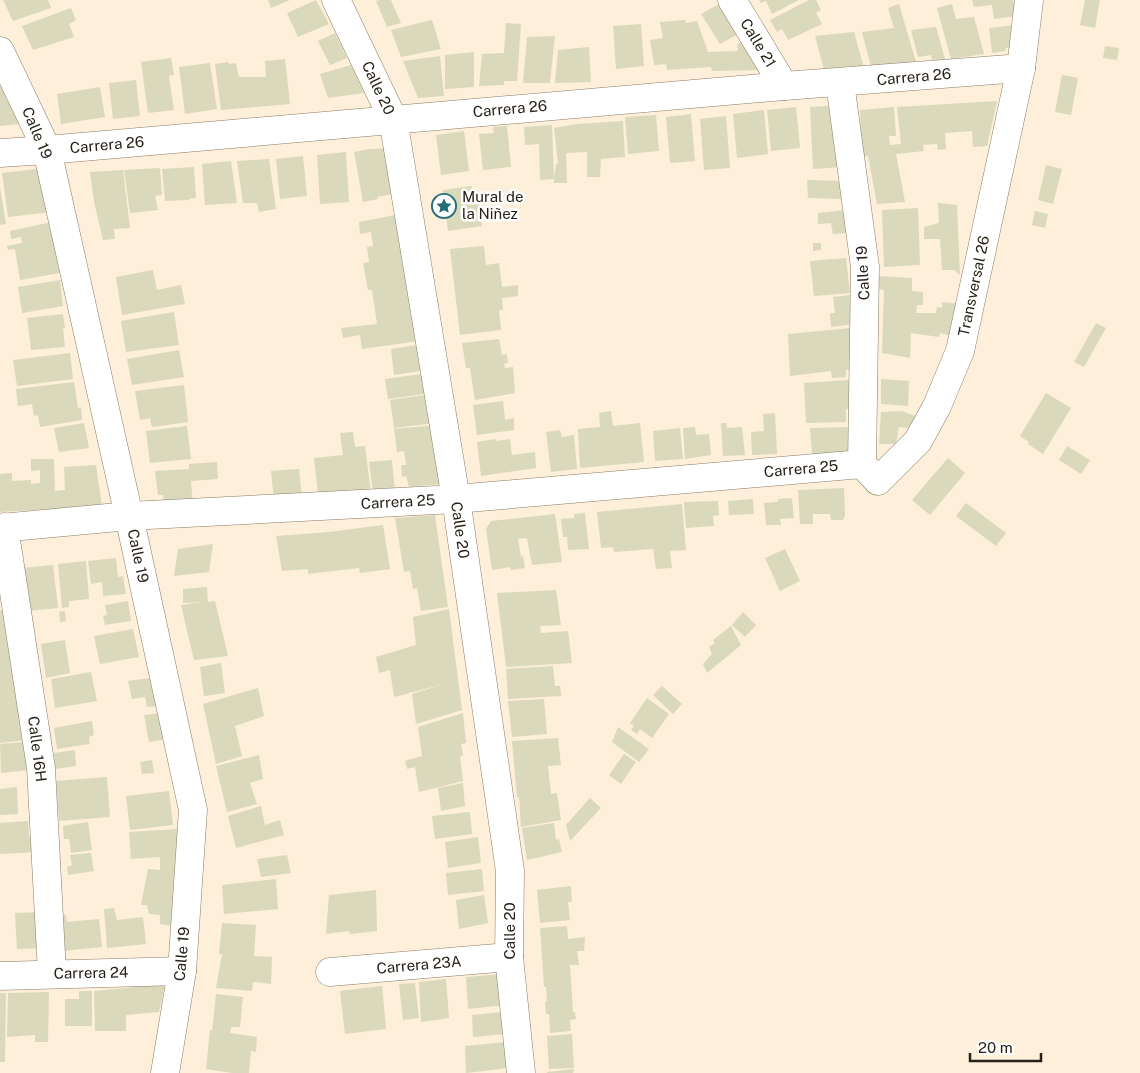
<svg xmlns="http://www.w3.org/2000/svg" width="1140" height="1073" font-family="'Public Sans',sans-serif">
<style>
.building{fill:#dad9bb}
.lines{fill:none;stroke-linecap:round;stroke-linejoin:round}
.street-casing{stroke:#8b7c64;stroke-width:29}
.street{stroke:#fff;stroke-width:28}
.labels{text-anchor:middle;stroke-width:5;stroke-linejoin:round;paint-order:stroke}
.street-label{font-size:15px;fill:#272117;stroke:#fff}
.poi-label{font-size:15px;fill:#272117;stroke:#fff;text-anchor:start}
</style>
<rect width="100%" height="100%" fill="#fdefd9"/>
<g class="building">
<polygon points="3,0 48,0 51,8 13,21"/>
<polygon points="268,0 290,0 271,8"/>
<polygon points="316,0 329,24 298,37 287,13"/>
<polygon points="380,0 391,0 401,23 387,27 376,1"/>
<polygon points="759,0 799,0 772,14 766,1 761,3"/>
<polygon points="809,0 816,0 821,10 816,13 822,24 788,40 782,29 777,32 770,20"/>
<polygon points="972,0 1013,0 1013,2 1016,2 1017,16 994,19 992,5 974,7"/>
<polygon points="1085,0 1100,0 1095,28 1080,25"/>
<polygon points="725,1 744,31 720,44 701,14"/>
<polygon points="899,4 916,62 871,67 862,32 894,28 888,8"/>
<polygon points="952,4 956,19 974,17 984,54 951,59 937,8"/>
<polygon points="71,8 76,20 69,24 74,37 33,50 22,26"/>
<polygon points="432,20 441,49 401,57 391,30"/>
<polygon points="685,20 686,23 697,21 708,52 738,51 737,44 750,38 762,70 712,71 711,67 667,70 666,64 654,65 650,40 663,38 660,22"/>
<polygon points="506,23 521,24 517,81 504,81 504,85 479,86 482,54 504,53"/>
<polygon points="641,24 644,66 616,69 613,26"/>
<polygon points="1015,25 1018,46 1005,48 1006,51 992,53 989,28"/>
<polygon points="936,27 945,59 932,60 931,55 918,57 911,30"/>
<polygon points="854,32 864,68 851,70 850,66 839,68 840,71 825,73 815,36"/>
<polygon points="335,33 347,58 330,65 318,41"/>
<polygon points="555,36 550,83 523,83 527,37"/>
<polygon points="1105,46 1119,48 1117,60 1103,58"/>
<polygon points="589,47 591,82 555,83 558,50"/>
<polygon points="474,52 474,87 445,89 445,55"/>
<polygon points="440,56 444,96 418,98 403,61"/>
<polygon points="171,58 174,75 169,76 174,110 148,113 141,62"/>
<polygon points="285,59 290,104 221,110 215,64 228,62 229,64 236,63 239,77 266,77 265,61"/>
<polygon points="210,63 217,109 185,114 179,67"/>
<polygon points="351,65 364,93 328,98 320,74"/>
<polygon points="1062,75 1078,78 1071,115 1055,112"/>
<polygon points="136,80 140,116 113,119 109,83"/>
<polygon points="13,85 20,124 0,126 0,86"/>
<polygon points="100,87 105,117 61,124 57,94"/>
<polygon points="997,101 987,146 973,147 972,131 945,133 946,149 938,150 937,144 923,145 924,151 896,154 905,202 877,204 868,156 862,157 860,110 894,107 896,136 889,136 890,145 901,144 897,107"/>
<polygon points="839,105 842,167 813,169 810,107"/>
<polygon points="796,107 800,148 771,151 767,110"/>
<polygon points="764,110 768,154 737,158 733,114"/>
<polygon points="691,114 695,161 670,163 666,117"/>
<polygon points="656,115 659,151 628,154 625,117"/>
<polygon points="726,116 730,168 704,170 700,119"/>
<polygon points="623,121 625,157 601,159 600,177 587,177 587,152 566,153 567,183 554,183 554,179 540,180 539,144 525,145 524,127 552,125 554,179 556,164 558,164 554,128 577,124"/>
<polygon points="507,126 511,167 483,170 479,134 494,133 493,127"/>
<polygon points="464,131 469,171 441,175 436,135"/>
<polygon points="397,148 397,193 378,197 378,199 363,202 354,152 369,149"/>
<polygon points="346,152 349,202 320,204 317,155"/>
<polygon points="303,156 307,196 280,199 276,159"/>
<polygon points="269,159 276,209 259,212 257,203 243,203 237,161"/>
<polygon points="231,161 237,203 205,205 202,164"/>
<polygon points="1046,165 1062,169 1053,204 1038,200"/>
<polygon points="194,167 196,198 189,199 189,200 165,201 162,169"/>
<polygon points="44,168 51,212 8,217 2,173"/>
<polygon points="160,168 162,195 155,196 158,210 130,213 124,170"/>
<polygon points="123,170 130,228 114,229 115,239 103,240 94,202 90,172"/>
<polygon points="807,180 842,181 844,199 808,198"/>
<polygon points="472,186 474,204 479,204 482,226 448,231 443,190"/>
<polygon points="0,187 6,224 0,225"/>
<polygon points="938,203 957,205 960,275 954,270 942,270 940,239 924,239 924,227 939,223"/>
<polygon points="918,208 920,265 884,267 882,210"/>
<polygon points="845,210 846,233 833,234 831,223 818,224 818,213"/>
<polygon points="1035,211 1048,214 1045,228 1032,225"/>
<polygon points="406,213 426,340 362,349 360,335 343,338 341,328 377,324 372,290 368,290 363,263 369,262 367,247 373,246 371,232 360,234 359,222"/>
<polygon points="52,222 60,273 20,280 15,249 8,250 7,246 22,243 21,237 11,239 10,231"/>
<polygon points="813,243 821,243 821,250 813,251"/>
<polygon points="484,246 486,265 499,263 502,287 518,285 518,296 502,298 503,310 499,310 501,330 460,335 450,249"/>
<polygon points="846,258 850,293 814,296 810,261"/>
<polygon points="153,270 157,290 181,285 185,304 122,315 116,277"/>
<polygon points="879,276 912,278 912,291 923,292 923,305 917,305 916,313 936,313 937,307 942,308 942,302 959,304 955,337 940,333 939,337 911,333 910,358 882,353 884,290 879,289"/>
<polygon points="60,280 63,306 22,313 18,287"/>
<polygon points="850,295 854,324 831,327 830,313 835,313 833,297"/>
<polygon points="174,312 179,345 126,352 121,321"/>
<polygon points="63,314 65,328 63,328 65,347 31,350 27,318"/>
<polygon points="1096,323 1106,328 1084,367 1074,362"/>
<polygon points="851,328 853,369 846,370 846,377 832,378 831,371 790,376 788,334"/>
<polygon points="499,339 502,355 507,354 508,363 504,364 505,368 513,367 515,393 475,400 470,368 466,368 462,343"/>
<polygon points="423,344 427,370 394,375 391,349"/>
<polygon points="179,350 184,377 132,385 127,359"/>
<polygon points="70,353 73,379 17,386 13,360"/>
<polygon points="429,373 432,393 388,399 385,379"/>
<polygon points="881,379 909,381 908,406 881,404"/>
<polygon points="849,380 850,409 846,409 846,422 806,423 804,383"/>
<polygon points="74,382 78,408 81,407 82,420 40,427 38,415 34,416 32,404 18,406 16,389"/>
<polygon points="184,385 188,422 152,427 150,418 140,420 135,391"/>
<polygon points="1046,393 1071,408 1043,454 1028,444 1029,442 1020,436"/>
<polygon points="432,394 436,423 394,428 390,400"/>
<polygon points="503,401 505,420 514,418 514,430 477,435 473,405"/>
<polygon points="611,411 613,426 640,423 644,462 580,468 578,429 600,427 599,413"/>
<polygon points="902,411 921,418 915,429 899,427 896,444 879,444 881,412"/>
<polygon points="775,413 777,454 752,455 751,432 764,431 763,414"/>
<polygon points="84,423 89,448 59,452 54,428"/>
<polygon points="721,423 726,423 727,428 742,427 745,455 723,456"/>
<polygon points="436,425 440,484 409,487 406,476 402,477 401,465 406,465 404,451 397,452 394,429"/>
<polygon points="187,426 191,459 150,463 146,431"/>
<polygon points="695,427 696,435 709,434 711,455 685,459 683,428"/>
<polygon points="850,427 851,453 812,454 810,428"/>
<polygon points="680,428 683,459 655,461 653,431"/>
<polygon points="560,430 562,437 574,435 577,469 551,472 546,432"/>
<polygon points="353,432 355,447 365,446 371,493 332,496 332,492 318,494 314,458 343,455 340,433"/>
<polygon points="495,439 496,441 510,439 512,455 535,452 536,468 481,476 477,442"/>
<polygon points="1067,446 1090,460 1081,474 1059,460"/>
<polygon points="948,458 965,473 930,515 912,500"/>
<polygon points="31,459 54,459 55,491 65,490 64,467 96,465 102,506 0,512 0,474 12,473 12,481 31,480 31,484 40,483 40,470 31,471"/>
<polygon points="392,460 395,491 373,493 369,462"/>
<polygon points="217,462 218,479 191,481 193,505 164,506 163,495 158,495 155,471 189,469 189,464"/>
<polygon points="299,469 302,498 274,500 271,471"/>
<polygon points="844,488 845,515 843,520 831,520 830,514 813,514 813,524 800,524 798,490"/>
<polygon points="792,498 794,518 780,519 781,525 766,525 764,503 778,502 778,499"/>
<polygon points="753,499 754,514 729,515 728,501"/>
<polygon points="718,501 719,515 713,516 714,526 686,528 684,502"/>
<polygon points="966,503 1006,533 996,546 956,516"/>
<polygon points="682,504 686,550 670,551 672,568 656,569 653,549 614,552 613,547 601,548 597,512"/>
<polygon points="585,513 589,549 568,550 567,537 563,537 561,519 574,518 574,514"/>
<polygon points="555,514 562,562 532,565 527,538 518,539 521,557 523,556 525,568 511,570 510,567 492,570 486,529 491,521"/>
<polygon points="435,515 448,607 421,611 417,588 413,589 410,571 404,572 395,518"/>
<polygon points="383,525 390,569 360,573 359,568 308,574 308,569 282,571 276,536 329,532"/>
<polygon points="213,544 209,572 174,576 178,549"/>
<polygon points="785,549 800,581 780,591 765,558"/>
<polygon points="116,558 118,577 123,576 126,594 103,596 102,582 91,584 88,561"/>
<polygon points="86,561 89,599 69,601 69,607 62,608 58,564"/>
<polygon points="53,565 58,608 28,611 21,568"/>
<polygon points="207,587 208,602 215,601 228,656 194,660 181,605 204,602 183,603 183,589"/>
<polygon points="556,590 561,625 540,626 541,633 568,631 572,663 506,667 497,593"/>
<polygon points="128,601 131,621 105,625 103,616 107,615 105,605"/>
<polygon points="449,609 462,710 416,724 412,694 444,684 394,697 390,670 379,673 376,657 416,645 413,617"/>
<polygon points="0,610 10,610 27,740 0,743"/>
<polygon points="65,611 66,621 60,622 59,612"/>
<polygon points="743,612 756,625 745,637 732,625"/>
<polygon points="731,626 741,645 707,673 703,664 712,654 709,647 715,643 713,640"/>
<polygon points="133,629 139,657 100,664 94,636"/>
<polygon points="65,640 70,673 46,678 41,644"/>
<polygon points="221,663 225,693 204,696 200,667"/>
<polygon points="553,666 555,686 560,686 561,696 508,699 506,669"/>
<polygon points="91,672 97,701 55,708 51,679"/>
<polygon points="151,678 158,706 147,707 145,697 132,699 128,681"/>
<polygon points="662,686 682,704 673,714 653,695"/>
<polygon points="258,688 264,716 235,726 242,756 216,764 203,704"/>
<polygon points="647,698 669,714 652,738 640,729 637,734 631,730 634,726 630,723"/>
<polygon points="544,699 547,734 512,737 508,701"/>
<polygon points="162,713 167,739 149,742 144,715"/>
<polygon points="463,713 466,743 461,744 463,755 460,756 463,781 419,792 415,767 407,769 405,761 422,756 418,727"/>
<polygon points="92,721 94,735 89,737 90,744 57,749 54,728"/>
<polygon points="618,727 649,749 639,762 612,742"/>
<polygon points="558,738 561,765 548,766 551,794 557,793 561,820 521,827 519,797 517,797 512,741"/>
<polygon points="25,742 29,770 1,773 0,744"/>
<polygon points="75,750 76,766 55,769 54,753"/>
<polygon points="624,754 636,762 621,784 609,775"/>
<polygon points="259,755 263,779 250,783 257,804 227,812 216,766"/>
<polygon points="152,760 154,773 142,774 140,762"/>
<polygon points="107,777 110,817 59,821 56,781"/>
<polygon points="463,783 465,806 441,811 438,788"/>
<polygon points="17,787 18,814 0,815 0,789"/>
<polygon points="169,791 173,825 130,830 126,796"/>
<polygon points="590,798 601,808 570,841 566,825"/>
<polygon points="261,806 265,825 280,820 284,835 236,848 228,816"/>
<polygon points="470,812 472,834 435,839 432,816"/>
<polygon points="28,821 29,837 33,836 36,852 0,854 0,823"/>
<polygon points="88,822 92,850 71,853 69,839 64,839 63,826"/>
<polygon points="554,823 556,840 559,839 562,852 527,860 522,828"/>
<polygon points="178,829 174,926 160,924 160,915 149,914 147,905 141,905 148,869 160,870 160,857 131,859 129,832"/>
<polygon points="478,837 481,863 448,868 445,842"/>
<polygon points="91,853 94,871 68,875 67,867 72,865 70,855"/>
<polygon points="287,855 291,873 261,877 257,859"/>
<polygon points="482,869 484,891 448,895 446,873"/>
<polygon points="276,879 278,909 224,914 222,885"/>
<polygon points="571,886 572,902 568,902 570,920 540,923 537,890"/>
<polygon points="376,890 377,931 350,934 349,931 326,934 329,895"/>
<polygon points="484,895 488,923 459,929 456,900"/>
<polygon points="114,908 117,920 143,917 146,944 107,948 104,909"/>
<polygon points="44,912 45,948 17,949 15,913"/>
<polygon points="60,915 66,915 67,922 99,919 102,947 63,951"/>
<polygon points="222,923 256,925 254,956 272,957 271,984 253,982 252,991 216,988 222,954 219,954"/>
<polygon points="567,926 568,939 585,937 584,951 577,951 579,965 570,965 573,1012 575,1012 576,1019 570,1020 571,1031 550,1033 549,1014 546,1014 545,1002 547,1001 546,987 544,987 540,928"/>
<polygon points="504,974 505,1005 468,1009 466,977"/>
<polygon points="446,979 449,1018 421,1022 419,982"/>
<polygon points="415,983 419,1018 403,1020 399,984"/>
<polygon points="165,984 159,1012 126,1015 126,1031 95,1031 94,991"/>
<polygon points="382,986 386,1029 345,1034 340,991"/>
<polygon points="79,991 92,991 92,1026 65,1026 65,999 79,999"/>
<polygon points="49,992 48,1042 35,1042 35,1035 7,1037 8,993"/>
<polygon points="0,993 6,993 5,1062 0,1062"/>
<polygon points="216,994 243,997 240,1027 231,1027 230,1033 257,1037 256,1052 251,1051 249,1073 232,1073 206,1069 210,1030 212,1031"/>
<polygon points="503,1012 504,1034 473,1037 472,1015"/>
<polygon points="572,1034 574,1068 549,1069 547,1036"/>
<polygon points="507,1042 508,1068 466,1073 465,1046"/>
<polygon points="574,1069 573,1073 547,1073 547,1072"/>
</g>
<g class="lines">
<defs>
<g id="street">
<polyline points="336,0 393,119 456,499 510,871 509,957 521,1073"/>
<polyline points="732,0 784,86"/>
<polyline points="0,51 47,150 129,516 193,810 182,971 165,1073"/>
<polyline points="840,83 865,267 862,464"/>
<polyline points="0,153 47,150 784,86 1021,68"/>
<polyline points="4,527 41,768 52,973"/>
<polyline points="0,528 129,516 456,499 862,464 878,481 918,441 937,406 960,351 1021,68 1029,0"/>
<polyline points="330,972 509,957"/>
<polyline points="0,976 182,971"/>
</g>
</defs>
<use href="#street" class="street-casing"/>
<use href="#street" class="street"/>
</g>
<defs>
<symbol id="sight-ring" viewBox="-11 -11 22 22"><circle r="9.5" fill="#fff" stroke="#256e78" stroke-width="1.5"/><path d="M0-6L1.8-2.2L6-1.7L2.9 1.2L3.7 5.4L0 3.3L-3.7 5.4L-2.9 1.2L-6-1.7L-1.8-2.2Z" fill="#256e78"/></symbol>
</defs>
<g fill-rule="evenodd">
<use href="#sight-ring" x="430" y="192" width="28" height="28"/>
</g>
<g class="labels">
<g class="street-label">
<text transform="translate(758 43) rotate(59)" y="5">Calle 21</text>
<text transform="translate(914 77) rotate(-5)" y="5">Carrera 26</text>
<text transform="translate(378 88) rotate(65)" y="5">Calle 20</text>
<text transform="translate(510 109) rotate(-5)" y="5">Carrera 26</text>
<text transform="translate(37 133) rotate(67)" y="5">Calle 19</text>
<text transform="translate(107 145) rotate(-5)" y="5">Carrera 26</text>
<text transform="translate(863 273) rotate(-93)" y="5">Calle 19</text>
<text transform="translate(974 286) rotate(-78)" y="5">Transversal 26</text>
<text transform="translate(801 469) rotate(-5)" y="5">Carrera 25</text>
<text transform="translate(398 502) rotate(-3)" y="5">Carrera 25</text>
<text transform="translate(460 530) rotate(82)" y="5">Calle 20</text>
<text transform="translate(138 556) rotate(78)" y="5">Calle 19</text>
<text transform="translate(37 749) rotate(83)" y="5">Calle 16H</text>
<text transform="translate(510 931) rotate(-90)" y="5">Calle 20</text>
<text transform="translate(182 954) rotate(-85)" y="5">Calle 19</text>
<text transform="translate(419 965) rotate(-5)" y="5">Carrera 23A</text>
<text transform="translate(91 973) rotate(-1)" y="5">Carrera 24</text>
</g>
<g class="poi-label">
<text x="462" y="202">Mural de<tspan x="462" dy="17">la Niñez</tspan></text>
</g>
</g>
<path d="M970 1053v8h71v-8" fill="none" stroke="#272117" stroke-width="2.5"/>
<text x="978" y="1053" font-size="15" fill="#272117" stroke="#ffffff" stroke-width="4" paint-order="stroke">20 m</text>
</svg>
